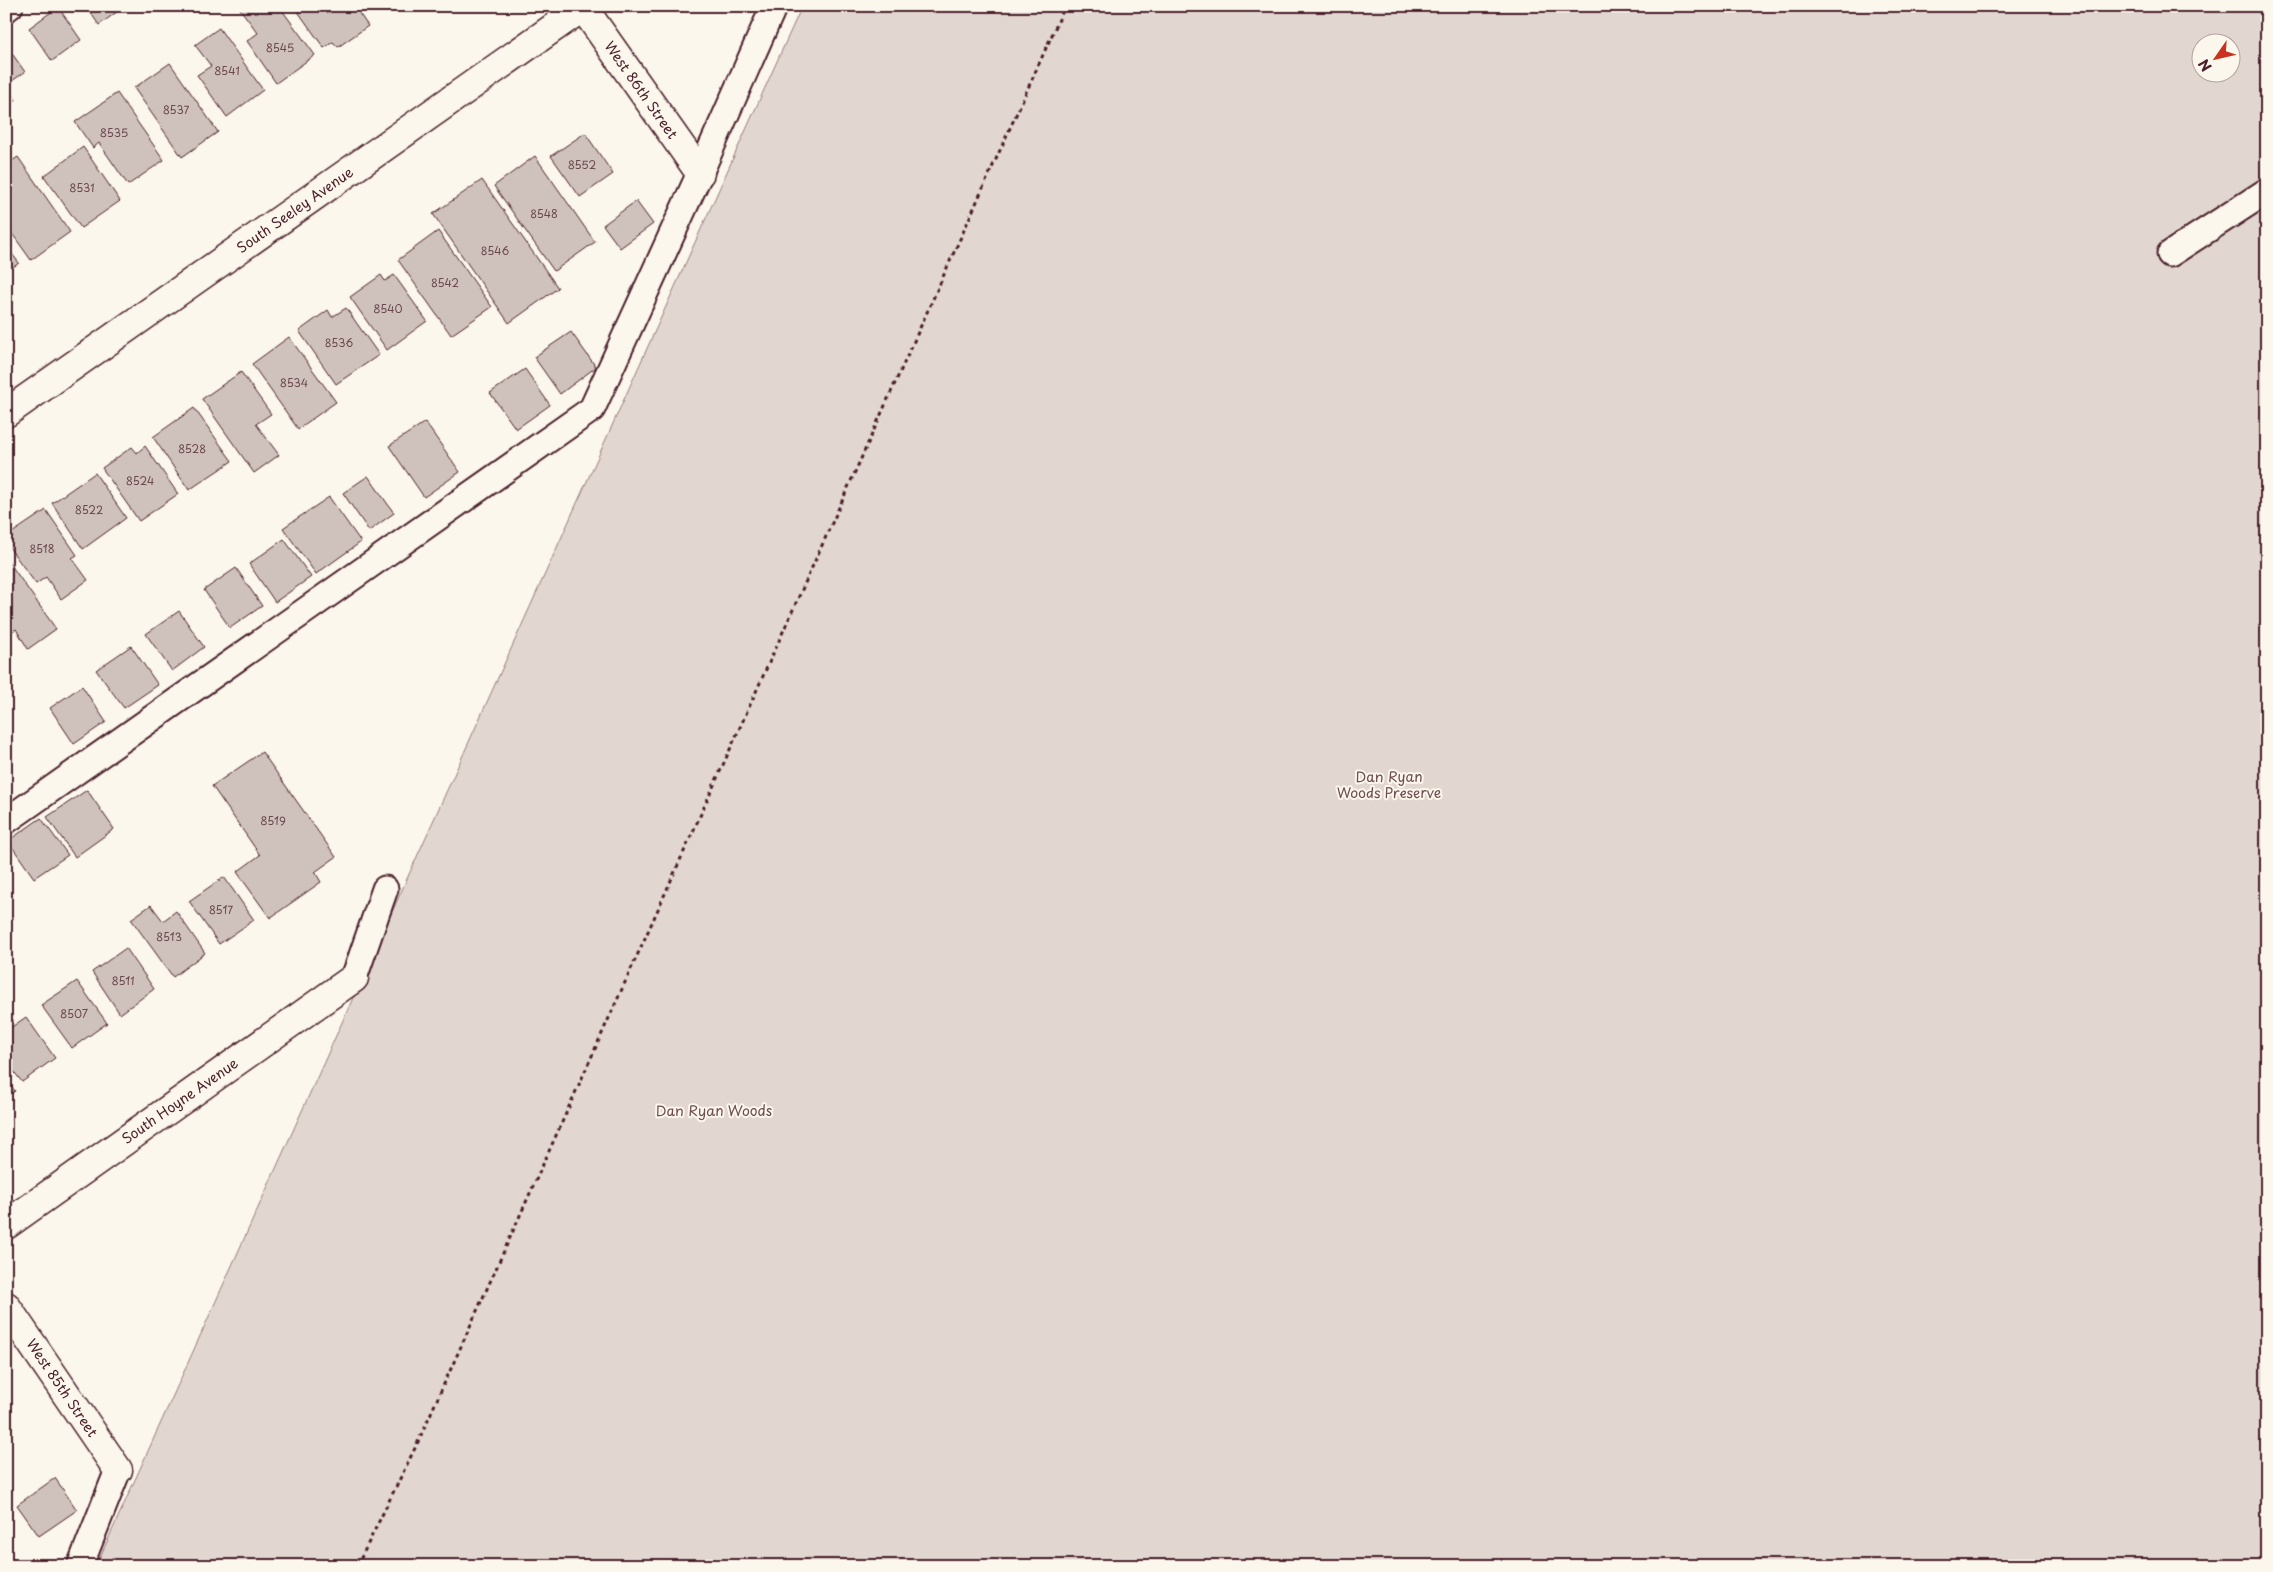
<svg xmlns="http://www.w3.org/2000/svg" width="2273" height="1572" font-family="'Playpen Sans',sans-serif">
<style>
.green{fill:#e2d7d0;stroke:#967b7e;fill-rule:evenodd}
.building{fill:#cfc2bc;stroke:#4a1f2b}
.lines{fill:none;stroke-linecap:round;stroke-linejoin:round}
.lane-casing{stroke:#4a1f2b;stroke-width:29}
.street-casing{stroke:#4a1f2b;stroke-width:31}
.path{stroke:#4a1f2b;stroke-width:3;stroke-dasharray:4 4;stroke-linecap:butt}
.lane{stroke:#fbf7ec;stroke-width:25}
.street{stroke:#fbf7ec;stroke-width:28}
.labels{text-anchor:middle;stroke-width:4;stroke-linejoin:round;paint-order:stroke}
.number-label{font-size:11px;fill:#6b484f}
.street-label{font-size:14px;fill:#4a1f2b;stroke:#fbf7ec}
.park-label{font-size:14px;fill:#704d54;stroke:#fbf7ec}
</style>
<rect width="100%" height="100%" fill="#fbf7ec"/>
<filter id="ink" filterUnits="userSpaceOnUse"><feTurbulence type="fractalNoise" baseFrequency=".02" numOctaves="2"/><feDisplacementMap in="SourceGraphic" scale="10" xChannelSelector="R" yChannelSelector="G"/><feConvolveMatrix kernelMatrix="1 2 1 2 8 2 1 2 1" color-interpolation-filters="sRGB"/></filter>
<g filter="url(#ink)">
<path class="green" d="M802,6H2254L2267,24V1566H96ZM2200,42H2230V72H2200Z"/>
<g class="building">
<polygon points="86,6 125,6 99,25"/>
<polygon points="245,6 279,6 315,55 276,83 247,41 258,33 240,9"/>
<polygon points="294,6 354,6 368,26 338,47 333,42 324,48"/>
<polygon points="58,7 81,40 52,61 29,28"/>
<polygon points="219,28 263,90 227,117 197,75 211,66 195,45"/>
<polygon points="6,45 25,72 6,85"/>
<polygon points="170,63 218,132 182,157 134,88"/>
<polygon points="6,85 16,100 6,107"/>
<polygon points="117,93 164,160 128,185 99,143 93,148 75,122"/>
<polygon points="585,133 613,174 580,197 551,156"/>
<polygon points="83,147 120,201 81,228 44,176"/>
<polygon points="535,156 595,242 554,271 494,186"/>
<polygon points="18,157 70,232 31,260 6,225 6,165"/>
<polygon points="482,180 558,288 509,323 433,214"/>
<polygon points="636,201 653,224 620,248 603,225"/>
<polygon points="438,231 492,307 451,335 398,260"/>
<polygon points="6,246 19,263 6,272"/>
<polygon points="381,275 385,281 394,275 427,321 387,350 350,297"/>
<polygon points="346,308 379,355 336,384 299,331 328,310 332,317"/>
<polygon points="571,332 596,367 560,394 534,357"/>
<polygon points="289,337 336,402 298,429 252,364"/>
<polygon points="525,369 550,405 516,429 490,393"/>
<polygon points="241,372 271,414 256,424 279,455 254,473 202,399"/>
<polygon points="194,408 232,461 189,490 153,437"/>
<polygon points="425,422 460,472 424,497 389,446"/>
<polygon points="145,446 178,494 139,521 102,468 132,447 137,453"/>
<polygon points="95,473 126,518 83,549 52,503"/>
<polygon points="368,476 394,513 369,531 343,493"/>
<polygon points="329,497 361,542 316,574 283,528"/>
<polygon points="46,510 77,555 72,558 88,580 61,599 46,577 36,584 6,543 6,537"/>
<polygon points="284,539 311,577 275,602 249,564"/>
<polygon points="6,558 56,629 28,649 16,629 6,635"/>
<polygon points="236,568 262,606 230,628 204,590"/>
<polygon points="179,611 204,647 172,671 146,634"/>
<polygon points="131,646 158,685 124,708 96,670"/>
<polygon points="82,686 106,722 74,744 50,708"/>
<polygon points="262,752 336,857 315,872 321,882 270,918 237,872 260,855 212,786"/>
<polygon points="87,790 114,829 75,857 47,817"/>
<polygon points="41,818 68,855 34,878 8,841"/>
<polygon points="224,877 254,920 219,944 189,901"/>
<polygon points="151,905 163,921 176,911 205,953 173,977 131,919"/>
<polygon points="126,948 154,989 120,1014 92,972"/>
<polygon points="77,981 107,1023 72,1048 41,1005"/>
<polygon points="26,1017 55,1058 22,1082 6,1061 6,1031"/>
<polygon points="6,1079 15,1091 6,1097"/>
<polygon points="55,1478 77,1510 39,1536 17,1505"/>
</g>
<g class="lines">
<defs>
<g id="lane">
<polyline points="6,9 10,6"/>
<polyline points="2170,254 2267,191"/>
<polyline points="6,821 592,409 700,173 774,6"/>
<polyline points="354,978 385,889"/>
<polyline points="80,1566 118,1470"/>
</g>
<g id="street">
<polyline points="582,6 700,173"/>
<polyline points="6,413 583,7"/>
<polyline points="6,1225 354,978"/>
<polyline points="6,1306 118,1470"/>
</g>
</defs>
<use href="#lane" class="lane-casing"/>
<use href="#street" class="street-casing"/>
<polyline class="path" points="357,1566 417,1444 1065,6"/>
<use href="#lane" class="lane"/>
<use href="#street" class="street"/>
</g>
</g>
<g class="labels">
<g class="number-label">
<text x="280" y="52">8545</text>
<text x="227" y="75">8541</text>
<text x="176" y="114">8537</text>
<text x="114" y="137">8535</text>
<text x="582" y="169">8552</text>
<text x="82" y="192">8531</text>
<text x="544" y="218">8548</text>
<text x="495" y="255">8546</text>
<text x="445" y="287">8542</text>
<text x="388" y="313">8540</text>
<text x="339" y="347">8536</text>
<text x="294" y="387">8534</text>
<text x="192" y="453">8528</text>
<text x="140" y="485">8524</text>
<text x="89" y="514">8522</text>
<text x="42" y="553">8518</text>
<text x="273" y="825">8519</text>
<text x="221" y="914">8517</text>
<text x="169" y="941">8513</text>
<text x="123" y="985">8511</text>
<text x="74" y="1018">8507</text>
</g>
<g class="street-label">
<text transform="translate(641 90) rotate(55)" y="5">West 86th Street</text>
<text transform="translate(295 210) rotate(-35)" y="5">South Seeley Avenue</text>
<text transform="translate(180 1101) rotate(-35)" y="5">South Hoyne Avenue</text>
<text transform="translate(62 1388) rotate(56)" y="5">West 85th Street</text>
</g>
<g class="park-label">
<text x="1389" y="782">Dan Ryan<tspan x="1389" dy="16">Woods Preserve</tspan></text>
<text x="714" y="1116">Dan Ryan Woods</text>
</g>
</g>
<rect width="2273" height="1572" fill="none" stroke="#fbf7ec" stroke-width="25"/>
<rect x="12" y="12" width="2248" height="1547" fill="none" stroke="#4a1f2b" stroke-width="2" filter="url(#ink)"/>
<g transform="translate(2216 58) rotate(236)"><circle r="24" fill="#fbf7ec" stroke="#b4a19f"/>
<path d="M0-4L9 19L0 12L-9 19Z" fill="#c8321e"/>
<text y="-8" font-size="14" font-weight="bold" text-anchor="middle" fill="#4a1f2b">N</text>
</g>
</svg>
